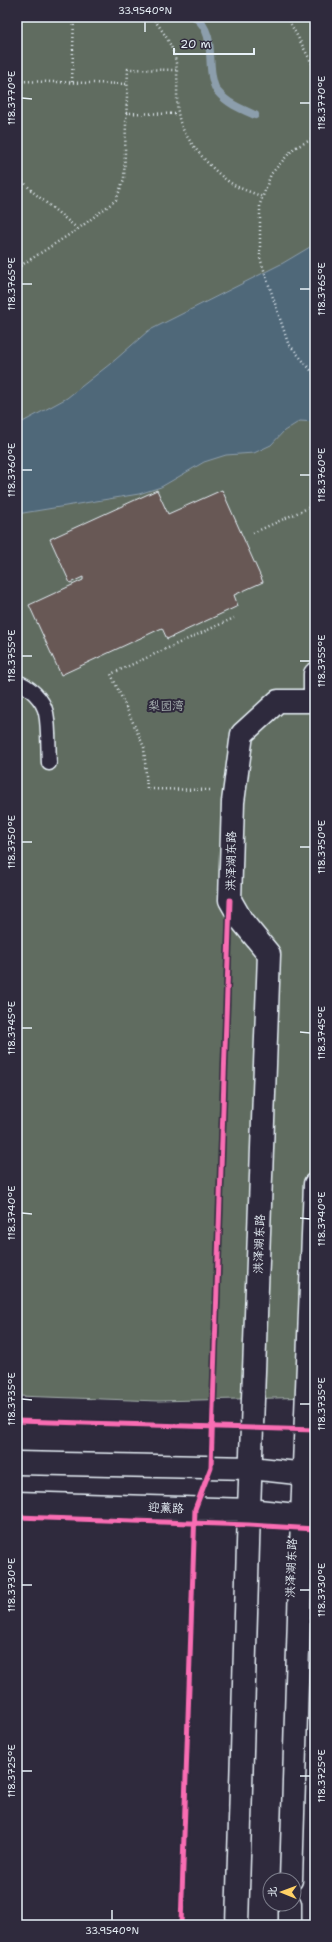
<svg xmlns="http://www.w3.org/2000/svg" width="332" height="1942" font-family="'Shantell Sans','LXGW WenKai TC',sans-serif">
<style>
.green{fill:#616c60;stroke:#a4aeac}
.water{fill:#4f6779;stroke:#8c9eac}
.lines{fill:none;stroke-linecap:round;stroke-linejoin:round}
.stream{stroke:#8c9eac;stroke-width:8}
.building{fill:#675855;stroke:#e8f1f8}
.service-casing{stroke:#e8f1f8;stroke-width:17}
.tertiary-casing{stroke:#e8f1f8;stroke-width:25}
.path{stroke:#e8f1f8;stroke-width:2.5;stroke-dasharray:1 3;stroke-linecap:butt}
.service{stroke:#2f2a3d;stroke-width:14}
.tertiary{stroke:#2f2a3d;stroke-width:22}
.cycleway-casing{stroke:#2f2a3d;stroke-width:8}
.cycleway{stroke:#f96db3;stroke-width:5}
.ticks{fill:none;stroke:#e8f1f8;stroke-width:1.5}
.labels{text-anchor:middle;stroke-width:4;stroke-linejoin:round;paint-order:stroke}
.park-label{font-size:12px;fill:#abb5b4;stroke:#2f2a3d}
.street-label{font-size:12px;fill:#e8f1f8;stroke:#2f2a3d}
.neatline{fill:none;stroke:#e8f1f8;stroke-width:1.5}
.ticks-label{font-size:10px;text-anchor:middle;fill:#e8f1f8}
</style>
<rect width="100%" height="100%" fill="#2f2a3d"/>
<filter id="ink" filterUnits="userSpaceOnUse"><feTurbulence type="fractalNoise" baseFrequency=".025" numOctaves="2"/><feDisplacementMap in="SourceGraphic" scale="8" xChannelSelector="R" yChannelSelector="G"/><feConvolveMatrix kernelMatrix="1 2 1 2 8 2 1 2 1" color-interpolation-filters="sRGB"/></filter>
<g filter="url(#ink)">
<polygon class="green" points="17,17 315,17 315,1397 159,1401 17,1396"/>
<polygon class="water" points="315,244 315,422 300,421 284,431 271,445 254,453 226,455 204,462 161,487 139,494 17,514 17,425 67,398 115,360 148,331 283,263"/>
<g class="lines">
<path class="stream" d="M195,17C216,33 207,59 213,81C214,85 215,89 218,92C228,104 241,109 255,115"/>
</g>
<polygon class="building" points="157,490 168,514 222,490 263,582 234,595 238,606 167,639 162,628 61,675 29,605 83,580 83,577 70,583 50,539"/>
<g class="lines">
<defs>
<path id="service" d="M17,682C29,686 43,699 46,713C49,727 48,748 49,763"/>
<g id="tertiary">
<polyline points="315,701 315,674"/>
<polyline points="17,1463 251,1468 315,1475"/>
<polyline points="17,1503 249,1510 315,1517"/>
<polyline points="291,1880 302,1517 315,1184"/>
<polyline points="237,1925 249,1510 269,954 242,921 230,900 233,802 242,734 278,701 315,701"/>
<polyline points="290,1925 290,1904"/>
</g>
</defs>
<use href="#service" class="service-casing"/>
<use href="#tertiary" class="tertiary-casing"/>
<g class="path">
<path d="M152,17C163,31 173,45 176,63C179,81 175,100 179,118C183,139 216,175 234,185C243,190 254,193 263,197"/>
<polyline points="287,17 315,69"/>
<polyline points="17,68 17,76"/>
<polyline points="17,81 127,84"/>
<polyline points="72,82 74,17"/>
<polyline points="126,113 178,114"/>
<polyline points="315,138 294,148 271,174 260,204 260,258 288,343 315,375"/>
<polyline points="17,175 33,192 78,229"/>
<polyline points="17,268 78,229 116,200 124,179 128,69 176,70"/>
<polyline points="253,533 310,507 315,509"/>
<polyline points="210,790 147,789 144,747 111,674 234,618"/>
</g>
<use href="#service" class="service"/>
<use href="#tertiary" class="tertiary"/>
<defs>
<g id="cycleway">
<polyline points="17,1421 315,1430"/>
<polyline points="17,1517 249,1525 315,1529"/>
<polyline points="181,1925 195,1509 211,1467 230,900"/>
</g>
</defs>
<use href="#cycleway" class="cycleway-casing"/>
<use href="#cycleway" class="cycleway"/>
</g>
</g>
<path class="ticks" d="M145,32V22M22,98L32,99M300,103H310M22,284H32M300,289H310M22,470H32M300,475H310M22,656H32M300,661H310M22,842H32M300,847H310M22,1028H32M300,1032L310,1033M22,1213L32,1214M300,1218L310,1219M22,1399L32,1400M300,1404H310M22,1585H32M300,1590H310M22,1771H32M300,1776H310M112,1920V1910"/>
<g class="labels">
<g class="park-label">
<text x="166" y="710">梨园湾</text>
</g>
<g class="street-label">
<text transform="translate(231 861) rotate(-89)" y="4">洪泽湖东路</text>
<text transform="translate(259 1244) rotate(-88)" y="4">洪泽湖东路</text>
<text transform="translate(166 1508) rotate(2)" y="4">迎薰路</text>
<text transform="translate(291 1568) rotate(-88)" y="4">洪泽湖东路</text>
</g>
</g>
<rect width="332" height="1942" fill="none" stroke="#2f2a3d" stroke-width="44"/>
<g transform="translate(282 1892) rotate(271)"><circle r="19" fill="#2f2a3d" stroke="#797a88"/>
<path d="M0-3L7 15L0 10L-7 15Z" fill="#ffd166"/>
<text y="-6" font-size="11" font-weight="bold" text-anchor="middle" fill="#e8f1f8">北</text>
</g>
<path d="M174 48v6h80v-6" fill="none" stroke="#e8f1f8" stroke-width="2"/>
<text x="180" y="48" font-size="12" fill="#e8f1f8" stroke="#2f2a3d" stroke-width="3" paint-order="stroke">20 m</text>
<rect x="22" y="22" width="288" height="1898" class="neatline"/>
<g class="ticks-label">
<text x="145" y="14">33.9540°N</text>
<text transform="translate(11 98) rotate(-90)" y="4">118.3770°E</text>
<text transform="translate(321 103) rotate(-90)" y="4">118.3770°E</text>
<text transform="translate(11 284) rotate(-90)" y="4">118.3765°E</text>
<text transform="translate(321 289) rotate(-90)" y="4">118.3765°E</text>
<text transform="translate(11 470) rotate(-90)" y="4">118.3760°E</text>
<text transform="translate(321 475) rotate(-90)" y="4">118.3760°E</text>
<text transform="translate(11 656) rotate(-90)" y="4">118.3755°E</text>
<text transform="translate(321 661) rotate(-90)" y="4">118.3755°E</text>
<text transform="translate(11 842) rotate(-90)" y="4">118.3750°E</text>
<text transform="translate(321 847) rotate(-90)" y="4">118.3750°E</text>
<text transform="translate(11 1028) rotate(-90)" y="4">118.3745°E</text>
<text transform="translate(321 1033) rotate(-90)" y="4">118.3745°E</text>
<text transform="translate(11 1213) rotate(-90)" y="4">118.3740°E</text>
<text transform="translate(321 1219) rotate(-90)" y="4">118.3740°E</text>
<text transform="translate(11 1399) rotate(-90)" y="4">118.3735°E</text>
<text transform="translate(321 1404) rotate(-90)" y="4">118.3735°E</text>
<text transform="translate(11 1585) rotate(-90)" y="4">118.3730°E</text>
<text transform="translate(321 1590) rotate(-90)" y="4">118.3730°E</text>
<text transform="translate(11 1771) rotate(-90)" y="4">118.3725°E</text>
<text transform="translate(321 1776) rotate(-90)" y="4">118.3725°E</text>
<text x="112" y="1934">33.9540°N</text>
</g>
</svg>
